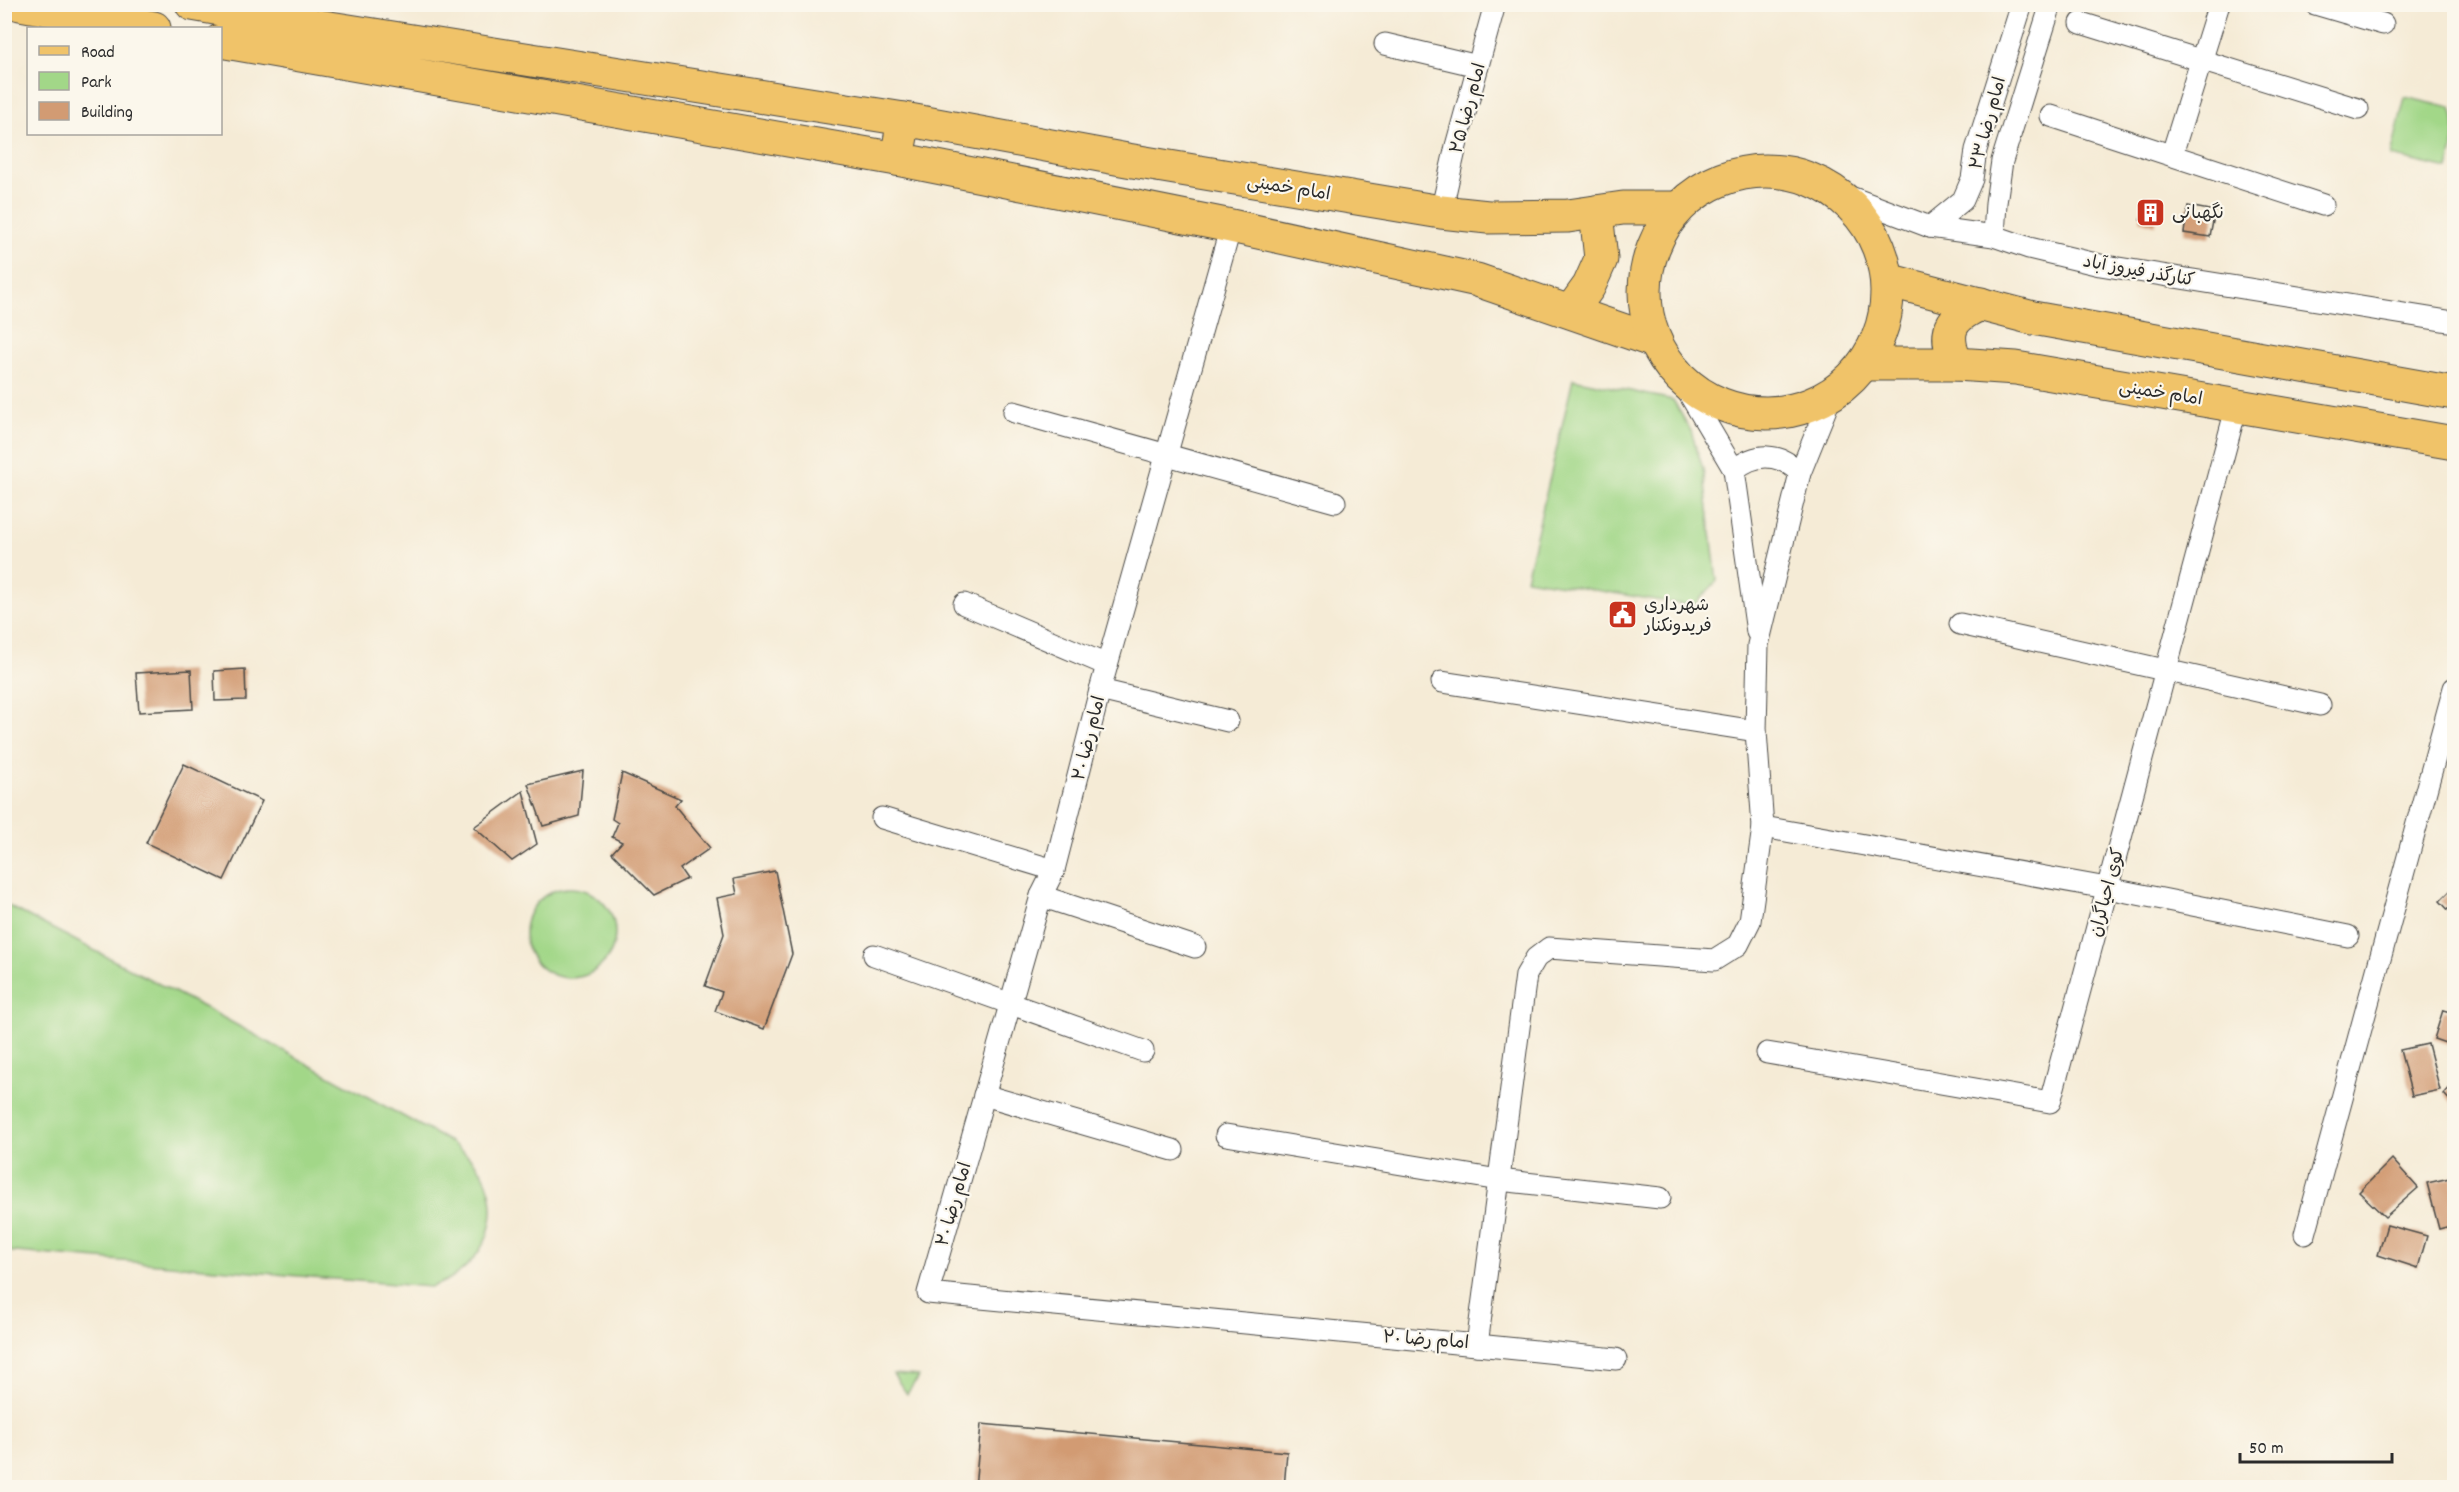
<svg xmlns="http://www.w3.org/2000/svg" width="2459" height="1492" font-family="Dekko,'Playpen Sans Arabic',sans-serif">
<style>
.green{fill:#a2d788;stroke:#66815a;stroke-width:1.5}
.building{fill:#d29b73}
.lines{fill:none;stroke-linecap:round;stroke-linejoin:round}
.minor-casing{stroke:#494845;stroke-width:23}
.primary-casing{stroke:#494845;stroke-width:35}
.trunk-casing{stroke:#494845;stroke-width:35}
.minor{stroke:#fff;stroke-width:21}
.primary{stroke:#f0c369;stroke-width:33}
.trunk{stroke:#f0c369;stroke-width:33}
.labels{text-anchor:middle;stroke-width:4.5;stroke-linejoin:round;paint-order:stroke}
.street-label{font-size:18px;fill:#2b2b2b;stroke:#fbf7ec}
.poi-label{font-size:18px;fill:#2b2b2b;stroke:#fbf7ec;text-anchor:start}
</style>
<rect width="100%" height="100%" fill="#fbf7ec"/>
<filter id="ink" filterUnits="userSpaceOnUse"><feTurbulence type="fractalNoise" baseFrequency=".0167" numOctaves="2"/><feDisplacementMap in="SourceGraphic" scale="12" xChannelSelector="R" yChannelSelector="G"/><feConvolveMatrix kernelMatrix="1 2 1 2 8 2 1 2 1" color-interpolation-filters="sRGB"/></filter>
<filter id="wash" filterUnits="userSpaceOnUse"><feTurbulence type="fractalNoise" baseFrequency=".008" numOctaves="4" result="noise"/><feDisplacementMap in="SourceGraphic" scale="24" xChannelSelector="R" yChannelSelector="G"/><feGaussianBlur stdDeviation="1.35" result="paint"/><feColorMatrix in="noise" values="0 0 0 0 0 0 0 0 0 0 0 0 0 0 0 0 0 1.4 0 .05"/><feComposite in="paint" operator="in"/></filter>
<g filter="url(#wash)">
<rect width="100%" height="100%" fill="#f5ebd6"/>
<g class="green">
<path d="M2405,97L2451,108C2459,128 2453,149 2448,169L2391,156Z"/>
<polygon points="1573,379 1673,400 1691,431 1703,469 1717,581 1693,606 1526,579"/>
<circle cx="570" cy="933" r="45"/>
<path d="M5,904L213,1012L450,1142C462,1151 475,1160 483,1174C508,1221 478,1273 430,1287L5,1251Z"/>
<polygon points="893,1374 919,1376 907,1394"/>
</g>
<g id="blocks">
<g class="building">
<polygon points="2146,200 2162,205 2155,225 2140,220"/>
<polygon points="2188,206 2215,211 2210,237 2184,233"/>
<polygon points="245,669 246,700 215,701 214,671"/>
<polygon points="191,670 193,709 139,712 136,673"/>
<polygon points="184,764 262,801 224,880 146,843"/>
<polygon points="583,771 579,816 543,826 528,784"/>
<polygon points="622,773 681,799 675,806 710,848 680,869 687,879 654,895 612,853 622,842 612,837 618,823 612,819"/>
<polygon points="523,791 537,844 512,861 474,827"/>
<polygon points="775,871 792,954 764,1029 715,1011 722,992 705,986 724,934 717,898 737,894 734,879"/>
<polygon points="2454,887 2454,916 2440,901"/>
<polygon points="2443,1010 2454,1013 2454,1046 2434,1039"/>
<polygon points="2428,1044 2440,1090 2412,1096 2400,1050"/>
<polygon points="2454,1083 2454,1105 2444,1094"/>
<polygon points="2392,1159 2418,1188 2385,1217 2359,1192"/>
<polygon points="2454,1177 2454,1225 2439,1229 2427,1183"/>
<polygon points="2387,1225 2427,1236 2418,1268 2378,1255"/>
<polygon points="981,1424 1287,1452 1284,1488 975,1488"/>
</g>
</g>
</g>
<g filter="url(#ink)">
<use href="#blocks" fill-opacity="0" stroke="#494845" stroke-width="1.5"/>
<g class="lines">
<defs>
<g id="minor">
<polyline points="2315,4 2383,24"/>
<polyline points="2081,23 2358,109"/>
<polyline points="1385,44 1478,66"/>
<polyline points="2051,116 2323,205"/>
<polyline points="2172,154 2219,4"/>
<polyline points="1832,190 1930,227 1994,236 2029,248 2100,265 2454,322"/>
<polyline points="1441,212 1456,146 1495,4"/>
<polyline points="1231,226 1100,690 1054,870 1041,896 928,1293 1477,1345 1526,975 1536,958 1549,948 1714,960 1738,945 1750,921 1763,827 1756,731 1758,645 1800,473 1832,394"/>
<polyline points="1930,227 1963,200 1972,179 1976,150 2022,4"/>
<polyline points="1994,236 1996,203 2002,161 2051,4"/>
<polyline points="1679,377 1734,470 1757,632"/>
<polyline points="1014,412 1335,502"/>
<path d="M1734,470C1756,452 1779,452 1800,473"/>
<polyline points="964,604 1107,665"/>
<polyline points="1960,624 2320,705"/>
<polyline points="1442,682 1756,731"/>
<polyline points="1100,690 1228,721"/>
<polyline points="882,818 1054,870"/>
<polyline points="1763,827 2107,888 2348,936"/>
<polyline points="1041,896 1195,947"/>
<polyline points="874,955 1143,1051"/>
<polyline points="1767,1053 2050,1102 2237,405"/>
<polyline points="984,1095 1173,1150"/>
<polyline points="1226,1135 1499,1180 1660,1198"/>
<polyline points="2305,1234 2454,688"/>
<polyline points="1477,1345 1616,1359"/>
</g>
<g id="primary">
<polyline points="904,119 1127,160 1441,212 1488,217 1568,216 1623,208 1678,208"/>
<polyline points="897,159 1231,226 1477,280 1654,341"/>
<circle cx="1766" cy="292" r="121"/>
<polyline points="1887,280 2033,318 2454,393"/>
<polyline points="1571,311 1589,286 1601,259 1596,212"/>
<polyline points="1864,364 1956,364 2016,368 2454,443"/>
<path d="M1956,364C1943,331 1949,318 1981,304"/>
</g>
<g id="trunk">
<polyline points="20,4 154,28"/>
<polyline points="192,4 317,26 904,119 897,159 220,41"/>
</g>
</defs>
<use href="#minor" class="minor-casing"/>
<use href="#primary" class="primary-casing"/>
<use href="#trunk" class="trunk-casing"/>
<use href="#minor" class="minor"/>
<use href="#primary" class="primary"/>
<use href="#trunk" class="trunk"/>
</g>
</g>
<defs>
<symbol id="building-square" viewBox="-11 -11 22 22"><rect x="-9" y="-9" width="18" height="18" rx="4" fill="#c8321e" stroke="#fbf7ec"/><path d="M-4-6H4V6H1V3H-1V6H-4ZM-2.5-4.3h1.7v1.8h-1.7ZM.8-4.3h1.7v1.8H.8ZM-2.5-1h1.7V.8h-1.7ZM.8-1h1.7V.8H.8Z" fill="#fff"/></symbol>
<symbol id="civic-square" viewBox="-11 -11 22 22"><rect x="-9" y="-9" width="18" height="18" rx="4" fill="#c8321e" stroke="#fbf7ec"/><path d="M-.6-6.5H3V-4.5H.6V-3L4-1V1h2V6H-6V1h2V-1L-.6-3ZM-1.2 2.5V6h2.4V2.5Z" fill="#fff"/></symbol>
</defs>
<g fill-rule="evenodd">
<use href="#building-square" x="2134" y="196" width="33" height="33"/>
<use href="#civic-square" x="1606" y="598" width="33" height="33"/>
</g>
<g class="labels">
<g class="street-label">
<text transform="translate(1467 108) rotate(-75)" y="6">امام رضا ۲۵</text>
<text transform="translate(1987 123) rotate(-75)" y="6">امام رضا ۲۳</text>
<text transform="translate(1289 187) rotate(9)" y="6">امام خمینی</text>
<text transform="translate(2139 270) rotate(10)" y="6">کنارگذر فیروز آباد</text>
<text transform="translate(2161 392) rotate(9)" y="6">امام خمینی</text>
<text transform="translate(1088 738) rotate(-76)" y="6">امام رضا ۲۰</text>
<text transform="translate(2106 892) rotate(-75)" y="6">کوی احیاگران</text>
<text transform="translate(953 1204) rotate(-74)" y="6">امام رضا ۲۰</text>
<text transform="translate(1426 1339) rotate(4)" y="6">امام رضا ۲۰</text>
</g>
<g class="poi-label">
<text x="2172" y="218">نگهبانی</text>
<text x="1644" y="610">شهرداری<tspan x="1644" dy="21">فریدونکنار</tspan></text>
</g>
</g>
<rect width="2459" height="1492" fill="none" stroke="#fbf7ec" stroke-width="24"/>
<rect x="27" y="27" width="195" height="108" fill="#fbf7ec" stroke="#a8a59f" stroke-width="1.5"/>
<rect x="39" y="46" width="30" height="9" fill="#f0c369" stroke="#a8a59f" stroke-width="1.5"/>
<text x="81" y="57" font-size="18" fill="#2b2b2b">Road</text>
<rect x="39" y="72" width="30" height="18" fill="#a2d788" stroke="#a8a59f" stroke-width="1.5"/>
<text x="81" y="87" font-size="18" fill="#2b2b2b">Park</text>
<rect x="39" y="102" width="30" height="18" fill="#d29b73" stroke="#a8a59f" stroke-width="1.5"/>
<text x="81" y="117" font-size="18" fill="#2b2b2b">Building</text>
<path d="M2240 1453v9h152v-9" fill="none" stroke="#2b2b2b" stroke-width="3"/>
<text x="2249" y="1453" font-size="18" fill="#2b2b2b" stroke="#fbf7ec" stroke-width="4.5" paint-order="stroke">50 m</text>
</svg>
